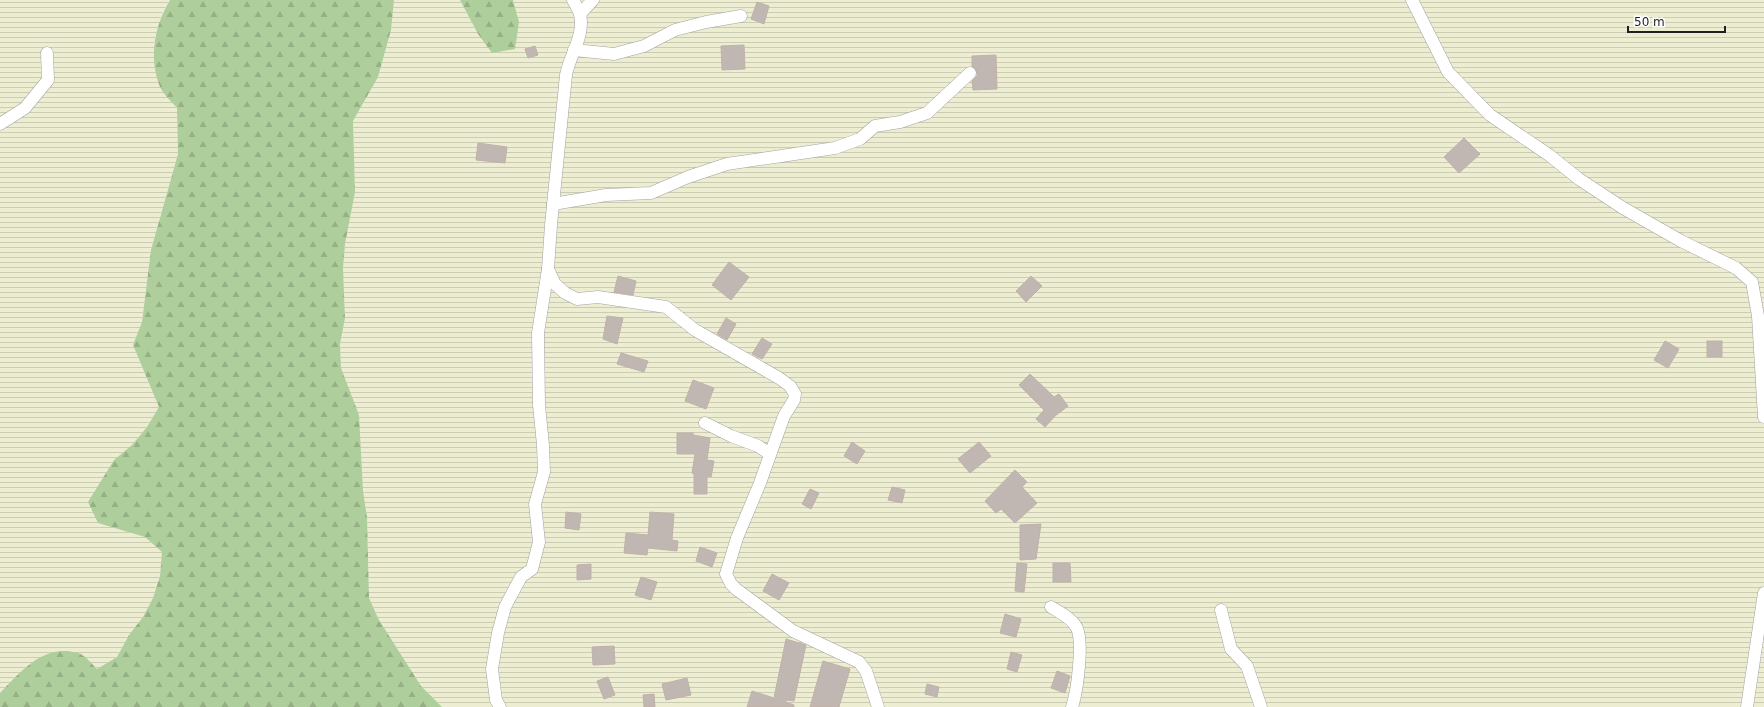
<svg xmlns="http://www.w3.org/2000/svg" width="1764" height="707" font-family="'DejaVu Sans',sans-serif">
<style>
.farmland{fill:url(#farmland-rules)}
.forest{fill:url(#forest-firs)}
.building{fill:#c0b7b2;stroke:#c1b1a8}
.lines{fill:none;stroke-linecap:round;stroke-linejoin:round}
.minor-casing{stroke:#a3a3a3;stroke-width:13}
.minor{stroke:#fff;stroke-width:12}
</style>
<defs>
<pattern id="farmland-rules" width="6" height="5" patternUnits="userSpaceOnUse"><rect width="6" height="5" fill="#edeed1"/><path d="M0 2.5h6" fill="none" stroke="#cbccb3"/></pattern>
<pattern id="forest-firs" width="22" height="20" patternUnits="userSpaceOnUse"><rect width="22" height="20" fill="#aece9b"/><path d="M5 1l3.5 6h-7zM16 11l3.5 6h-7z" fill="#95b085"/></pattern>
</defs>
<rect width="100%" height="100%" fill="#efebe5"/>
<g class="farmland">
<polygon points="0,0 170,0 162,13 154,41 155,68 162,90 177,108 178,154 151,250 142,322 133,345 159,407 147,427 132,445 98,523 145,537 162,552 160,576 153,598 143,617 129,635 117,657 97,669 79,653 17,675 0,693"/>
<polygon points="394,0 460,0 478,34 519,22 513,0 1764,0 1764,707 442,707 421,686 379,620 369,598 367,517 341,368 340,344 345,318 343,269 345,244 355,192 353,121 378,77 391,30"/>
</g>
<g class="forest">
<path d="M170,0H394L391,30L378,77L353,121L355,192L345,244L343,269L345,318L340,344L341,368L359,415L363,491L367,517L369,598L379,620L421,686L442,707H0V693C21,671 44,643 78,653C85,655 92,664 97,669L117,657L129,635L143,617L153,598L160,576L162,552L145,537L98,523L88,502L114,460L132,445L147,427L159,407L133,345L142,322L151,250L178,154L177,108C172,102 165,96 161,89C148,60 154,26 170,0Z"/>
<polygon points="460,0 513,0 519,22 515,49 492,53 478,34"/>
</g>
<g class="building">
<polygon points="757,2 769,6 764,24 751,19"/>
<polygon points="744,45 745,69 722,70 721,46"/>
<polygon points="535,46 538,55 528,58 525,49"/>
<polygon points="996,55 997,89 973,90 972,81 977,76 977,72 972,66 972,56"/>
<polygon points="1464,138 1480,154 1459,173 1444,157"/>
<polygon points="478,143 507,147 505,163 476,160"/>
<polygon points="729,262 749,277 731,300 712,285"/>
<polygon points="618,276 636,281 633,295 614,292"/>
<polygon points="1031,276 1042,286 1026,302 1016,291"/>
<polygon points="607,316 623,318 617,344 603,339"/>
<polygon points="726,318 736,324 727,340 717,334"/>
<polygon points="762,338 772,344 762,359 752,354"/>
<polygon points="1665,341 1679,349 1668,368 1654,360"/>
<rect x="1707" y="341" width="15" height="16"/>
<polygon points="621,353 648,361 644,372 617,364"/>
<polygon points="1030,374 1054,397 1059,394 1068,406 1055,416 1045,427 1036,419 1044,410 1019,385"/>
<polygon points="693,380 714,388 706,409 685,401"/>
<polygon points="677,433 693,433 693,435 710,438 707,460 714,461 711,477 707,476 707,494 694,494 694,474 692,473 695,454 677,454"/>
<polygon points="852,442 865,451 857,464 844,456"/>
<polygon points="979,442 991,456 970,473 958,459"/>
<polygon points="1015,470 1027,482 1022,487 1037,503 1015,523 1001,509 996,513 985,501"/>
<polygon points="892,487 905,490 902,503 888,500"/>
<polygon points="810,489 819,493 811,509 802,504"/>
<polygon points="566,512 581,514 579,530 565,528"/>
<polygon points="650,512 674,514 672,540 678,541 677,551 648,548 647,555 624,553 626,533 648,535"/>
<polygon points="1041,524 1036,559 1020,560 1020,525"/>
<polygon points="700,547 717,553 712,567 696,561"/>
<polygon points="1017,563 1027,564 1024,592 1015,591"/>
<polygon points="1053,563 1070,563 1071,582 1053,582"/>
<polygon points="591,564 591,579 577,580 577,565"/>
<polygon points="772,574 789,583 779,600 763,591"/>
<polygon points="641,577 657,582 651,600 635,595"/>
<polygon points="1005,614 1021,619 1016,637 1000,633"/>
<polygon points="786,639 806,645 794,701 786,700 786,702 794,705 794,707 747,707 752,691 774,698"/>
<polygon points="614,646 615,664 593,665 592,647"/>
<polygon points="1011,652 1022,655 1017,672 1007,669"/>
<polygon points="823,661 850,669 839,707 810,707"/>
<polygon points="1057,671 1070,676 1065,693 1051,688"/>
<polygon points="608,677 615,695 604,699 597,681"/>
<polygon points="687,678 691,695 666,700 662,684"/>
<polygon points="927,684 939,687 937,697 925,694"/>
<polygon points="654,694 655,707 644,707 643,695"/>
</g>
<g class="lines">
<defs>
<g id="minor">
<polyline points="1412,0 1448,72 1490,115 1549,155 1579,179 1623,208 1681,241 1736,268 1752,282 1758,316 1764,417"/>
<polyline points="580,14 593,0"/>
<polyline points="574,50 614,54 644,46 675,30 706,22 741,16"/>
<polyline points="0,124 25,108 48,80 47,53"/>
<polyline points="553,204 606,195 651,193 688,177 727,164 835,148 860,139 875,126 900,122 927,113 970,73"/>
<polyline points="548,269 555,284 565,293 577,299 598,297 666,307 695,330 779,378 790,386 795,394 794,400 784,416 760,483 737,538 726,574 731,584 736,589 793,631 859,662 866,671 878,707"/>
<polyline points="705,423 731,436 758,446 770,454"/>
<path d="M1051,607C1059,612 1070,617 1075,625C1085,637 1077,692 1072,707"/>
<polyline points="1221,610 1231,649 1247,666 1261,707"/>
<path d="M500,707L496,700L492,669L498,633L505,607L521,577L532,569L539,542L535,504L544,472L543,445L539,405L538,333L548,269L551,225L566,75C570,54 585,36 580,14C579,10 575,4 573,0"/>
<polyline points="1747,707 1764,593"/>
</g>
</defs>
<use href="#minor" class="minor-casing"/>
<use href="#minor" class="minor"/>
</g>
<path d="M1628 26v6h97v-6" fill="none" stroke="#1f1f1f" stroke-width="2"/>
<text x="1634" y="26" font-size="12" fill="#1f1f1f" stroke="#ffffff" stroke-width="3" paint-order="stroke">50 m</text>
</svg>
